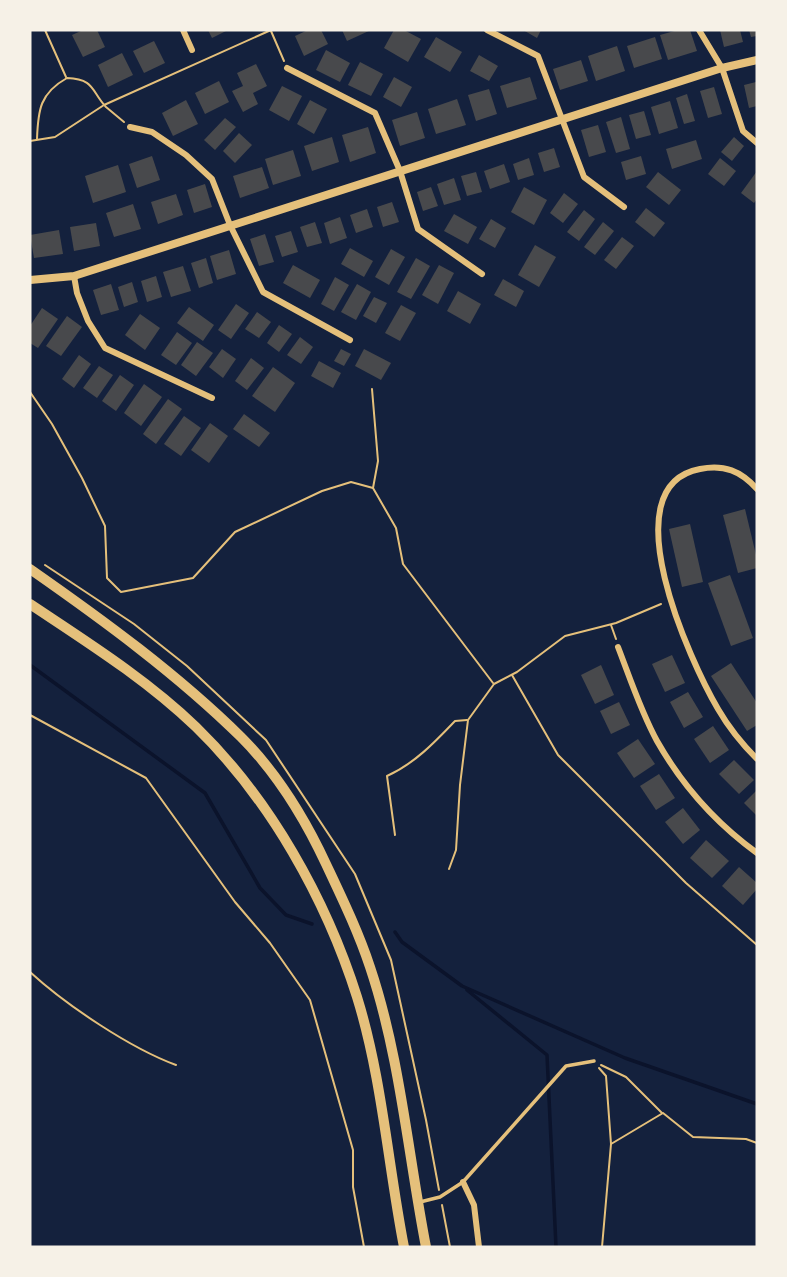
<svg xmlns="http://www.w3.org/2000/svg" width="787" height="1277" font-family="Signika,sans-serif">
<style>
.lines{fill:none;stroke-linecap:round;stroke-linejoin:round}
.stream{stroke:#0b132b;stroke-width:3.5}
.building{fill:#48494c}
.path{stroke:#e5c07b;stroke-width:2}
.service{stroke:#e5c07b;stroke-width:3.5}
.minor{stroke:#e5c07b;stroke-width:6}
.tertiary{stroke:#e5c07b;stroke-width:8}
.trunk{stroke:#e5c07b;stroke-width:10}
</style>
<rect width="100%" height="100%" fill="#14213d"/>
<g class="lines">
<g class="stream">
<polyline points="30,665 205,793 260,888 286,915 312,924"/>
<polyline points="395,932 402,942 462,986 625,1058 757,1104"/>
<polyline points="467,990 547,1055 556,1247"/>
</g>
</g>
<g class="building">
<polygon points="83,30 97,30 105,47 83,57 72,35"/>
<polygon points="208,30 228,30 212,38"/>
<polygon points="308,30 321,30 328,44 304,56 295,36"/>
<polygon points="342,30 371,30 347,41"/>
<polygon points="394,30 404,30 421,39 408,62 384,48"/>
<polygon points="523,30 541,30 537,38"/>
<polygon points="678,30 690,30 697,51 668,60 660,35"/>
<polygon points="720,30 740,30 743,42 724,47"/>
<polygon points="749,30 757,30 757,36 751,37"/>
<polygon points="436,37 462,52 450,72 424,57"/>
<polygon points="655,37 662,59 634,68 627,46"/>
<polygon points="154,41 165,63 144,73 133,51"/>
<polygon points="617,46 625,71 596,81 588,56"/>
<polygon points="326,50 350,63 340,82 316,70"/>
<polygon points="122,53 133,75 108,87 98,65"/>
<polygon points="479,55 498,66 489,81 470,71"/>
<polygon points="581,60 588,81 560,90 553,69"/>
<polygon points="360,62 383,74 371,96 348,85"/>
<polygon points="256,64 267,86 253,93 258,104 243,112 232,91 243,86 237,73"/>
<polygon points="394,77 412,87 401,107 383,97"/>
<polygon points="530,77 537,99 507,108 500,86"/>
<polygon points="219,81 229,102 205,114 195,93"/>
<polygon points="756,82 757,106 749,108 744,85"/>
<polygon points="282,86 302,96 289,121 269,110"/>
<polygon points="714,87 722,114 708,118 700,91"/>
<polygon points="489,89 497,114 476,121 468,95"/>
<polygon points="687,94 695,121 684,124 676,98"/>
<polygon points="457,99 466,125 436,134 428,109"/>
<polygon points="186,100 198,124 173,136 162,113"/>
<polygon points="310,100 327,109 314,134 297,124"/>
<polygon points="670,101 678,128 659,134 651,107"/>
<polygon points="644,111 651,135 636,139 629,115"/>
<polygon points="417,112 425,138 400,146 392,120"/>
<polygon points="621,117 630,149 616,153 606,122"/>
<polygon points="225,118 236,127 215,150 204,140"/>
<polygon points="598,125 606,152 589,157 581,130"/>
<polygon points="368,127 376,153 350,162 342,135"/>
<polygon points="239,133 252,145 235,163 223,151"/>
<polygon points="332,137 339,162 312,171 304,146"/>
<polygon points="734,137 744,146 732,161 721,152"/>
<polygon points="696,140 702,159 672,169 666,149"/>
<polygon points="554,148 560,167 544,172 538,153"/>
<polygon points="293,150 301,176 273,185 265,159"/>
<polygon points="152,156 160,180 137,188 129,164"/>
<polygon points="641,156 646,174 626,180 621,162"/>
<polygon points="529,158 534,175 518,180 513,164"/>
<polygon points="720,158 736,171 724,186 708,174"/>
<polygon points="504,164 510,182 490,189 484,171"/>
<polygon points="118,165 126,192 93,203 85,176"/>
<polygon points="262,167 269,188 240,198 233,176"/>
<polygon points="757,171 757,199 754,203 741,193"/>
<polygon points="476,172 482,192 467,196 461,176"/>
<polygon points="658,172 681,190 669,205 646,187"/>
<polygon points="454,178 461,200 444,205 437,184"/>
<polygon points="205,184 212,207 194,213 187,190"/>
<polygon points="431,187 438,206 423,211 417,192"/>
<polygon points="524,187 547,200 534,225 511,212"/>
<polygon points="564,193 578,204 563,223 550,213"/>
<polygon points="176,194 183,215 158,224 151,202"/>
<polygon points="392,202 399,222 383,227 377,207"/>
<polygon points="133,204 141,229 114,237 106,213"/>
<polygon points="646,208 665,223 654,237 635,222"/>
<polygon points="367,209 373,227 356,233 350,215"/>
<polygon points="584,210 595,219 579,241 567,232"/>
<polygon points="454,214 477,227 468,244 444,231"/>
<polygon points="340,217 347,238 330,244 324,223"/>
<polygon points="491,219 506,228 495,248 479,239"/>
<polygon points="315,222 322,243 307,247 300,227"/>
<polygon points="603,222 614,231 595,255 584,247"/>
<polygon points="96,223 100,246 74,251 70,227"/>
<polygon points="59,230 63,254 34,258 30,235"/>
<polygon points="291,231 298,252 282,257 275,236"/>
<polygon points="265,234 274,262 259,266 250,239"/>
<polygon points="622,237 634,246 616,269 604,260"/>
<polygon points="535,245 556,257 539,287 518,275"/>
<polygon points="350,248 373,261 364,277 341,264"/>
<polygon points="391,249 405,257 389,285 375,277"/>
<polygon points="229,250 236,274 217,280 210,256"/>
<polygon points="206,258 213,283 199,288 191,263"/>
<polygon points="416,258 430,266 411,299 397,292"/>
<polygon points="293,265 320,280 310,298 283,283"/>
<polygon points="439,265 454,273 438,304 422,295"/>
<polygon points="183,266 191,291 171,297 163,272"/>
<polygon points="156,276 162,297 147,302 141,281"/>
<polygon points="335,277 349,285 334,311 321,304"/>
<polygon points="503,279 524,291 516,307 494,295"/>
<polygon points="132,282 138,302 124,307 118,287"/>
<polygon points="111,284 119,310 101,315 93,290"/>
<polygon points="357,284 371,292 356,320 341,312"/>
<polygon points="458,291 481,304 470,324 447,311"/>
<polygon points="374,297 387,303 376,323 363,316"/>
<polygon points="236,304 249,313 231,339 218,330"/>
<polygon points="401,305 416,313 400,341 385,333"/>
<polygon points="189,307 214,325 203,341 177,323"/>
<polygon points="42,308 58,319 38,348 30,343 30,326"/>
<polygon points="257,312 271,322 259,338 245,329"/>
<polygon points="140,314 160,328 145,350 125,335"/>
<polygon points="67,316 82,327 61,356 46,346"/>
<polygon points="279,325 292,334 279,352 267,343"/>
<polygon points="177,332 192,343 176,365 161,355"/>
<polygon points="300,337 313,347 301,364 287,355"/>
<polygon points="197,342 213,353 196,376 181,365"/>
<polygon points="222,349 236,359 223,378 209,367"/>
<polygon points="341,349 351,354 344,366 334,361"/>
<polygon points="364,349 391,363 381,380 355,366"/>
<polygon points="79,355 91,364 74,388 62,379"/>
<polygon points="251,358 264,368 247,390 235,381"/>
<polygon points="319,361 341,373 333,388 311,376"/>
<polygon points="99,366 113,375 97,398 83,388"/>
<polygon points="273,367 295,383 275,412 252,396"/>
<polygon points="120,375 134,385 116,411 102,401"/>
<polygon points="144,384 162,397 141,426 124,413"/>
<polygon points="168,399 182,409 156,444 143,434"/>
<polygon points="244,414 270,433 259,447 233,429"/>
<polygon points="184,416 201,428 181,456 164,444"/>
<polygon points="210,423 228,436 209,463 191,450"/>
<polygon points="745,509 757,559 757,568 738,573 723,515"/>
<polygon points="690,524 703,582 682,587 669,529"/>
<polygon points="730,575 753,638 731,646 708,583"/>
<polygon points="672,655 685,683 665,692 652,664"/>
<polygon points="731,663 757,703 757,725 747,731 711,676"/>
<polygon points="601,665 614,695 595,704 581,675"/>
<polygon points="688,692 703,717 684,728 670,702"/>
<polygon points="619,702 630,725 611,734 600,711"/>
<polygon points="713,726 729,750 710,763 694,739"/>
<polygon points="638,739 655,764 634,778 617,753"/>
<polygon points="734,760 754,780 739,794 719,774"/>
<polygon points="659,774 675,798 656,810 640,786"/>
<polygon points="757,790 757,816 744,803"/>
<polygon points="683,808 700,830 683,844 665,822"/>
<polygon points="706,840 729,861 712,878 690,858"/>
<polygon points="739,867 757,883 757,889 743,905 722,886"/>
</g>
<g class="lines">
<g class="path">
<polyline points="45,30 66,77"/>
<polyline points="271,31 284,61"/>
<path d="M37,139C38,110 40,93 67,78C95,79 91,91 106,107C112,112 118,117 124,122"/>
<polyline points="30,141 55,137 104,105 271,30"/>
<polyline points="372,389 378,461 373,488 396,528 403,564 493,683"/>
<polyline points="30,392 52,424 82,478 105,526 107,578 121,592 193,578 235,532 322,491 351,482 373,488"/>
<polyline points="45,565 134,624 187,666 266,740 355,874 391,960 426,1120 439,1190"/>
<polyline points="611,625 616,639"/>
<polyline points="512,675 558,755 686,883 757,945"/>
<polyline points="30,715 146,778 235,902 270,943 310,1000 353,1150 353,1187 364,1247"/>
<path d="M395,835L387,776C414,764 435,742 455,721L467,720"/>
<polyline points="449,869 456,850 460,785 468,720 494,684 517,672 565,636 616,623 661,604"/>
<path d="M30,972C66,1005 130,1048 176,1065"/>
<polyline points="601,1065 626,1077 662,1113"/>
<polyline points="599,1068 606,1076 611,1144 602,1247"/>
<polyline points="611,1144 663,1113 693,1137 746,1139 757,1143"/>
<polyline points="442,1205 450,1247"/>
</g>
<polyline class="service" points="420,1202 440,1197 463,1182 566,1066 594,1061"/>
<g class="minor">
<polyline points="183,30 192,50"/>
<polyline points="487,30 538,56 584,177 624,207"/>
<polyline points="699,30 722,68 743,131 757,143"/>
<polyline points="287,68 375,113 400,171 418,229 482,274"/>
<polyline points="130,127 152,132 186,155 212,179 230,225 263,292 350,340"/>
<polyline points="74,276 77,293 88,321 105,348 212,398"/>
<path d="M757,489C741,471 724,464 700,469C609,486 691,663 718,709C729,728 742,744 757,759"/>
<path d="M618,647C630,678 641,712 657,741C682,785 717,824 757,853"/>
<polyline points="463,1182 474,1205 479,1247"/>
</g>
<polyline class="tertiary" points="30,280 74,276 722,68 757,60"/>
<g class="trunk">
<path d="M30,569C103,620 177,674 241,737C277,773 305,819 326,864C342,898 358,931 370,967C400,1056 408,1154 426,1247"/>
<path d="M30,604C87,642 146,679 196,727C270,799 326,899 357,997C382,1077 388,1165 404,1247"/>
</g>
</g>
<rect width="787" height="1277" fill="none" stroke="#f6f1e7" stroke-width="63"/>
</svg>
